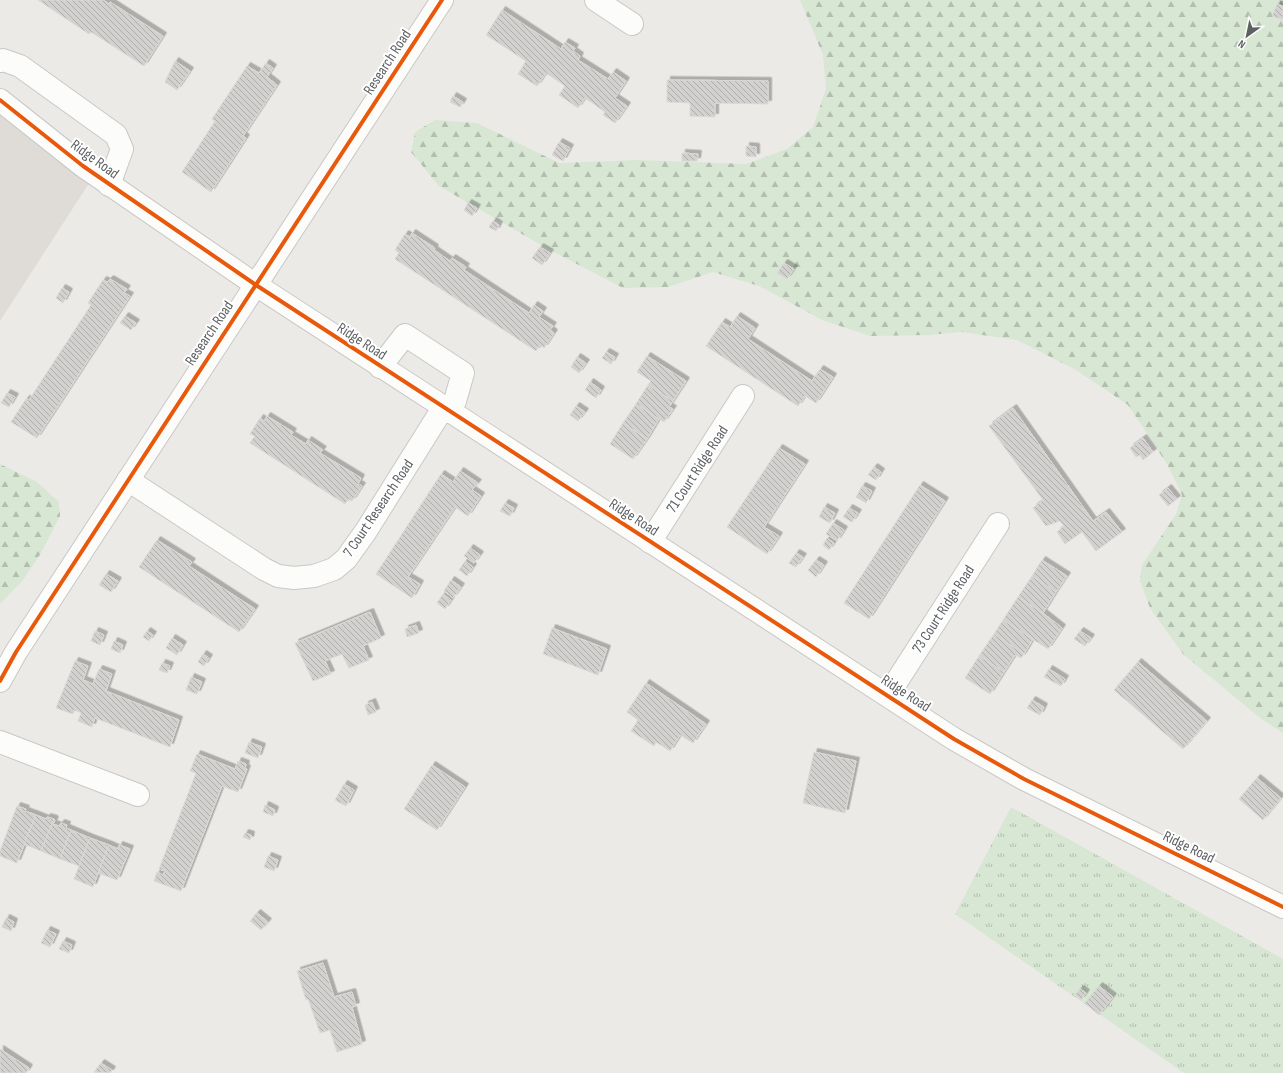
<svg xmlns="http://www.w3.org/2000/svg" width="1283" height="1073" font-family="'Sofia Sans Condensed',sans-serif">
<style>
.education{fill:#dfdcd7}
.forest{fill:url(#forest-firs)}
.park{fill:url(#park-tufts)}
.building{fill:url(#building-back-hatch);stroke:#dbd9d6;filter:url(#shadow)}
.lines{fill:none;stroke-linecap:round;stroke-linejoin:round}
.minor-casing{stroke:#c8c8c7;stroke-width:24}
.minor{stroke:#fcfcfb;stroke-width:22}
.cycleway-casing{stroke:#fff;stroke-width:6}
.cycleway{stroke:#e8590c;stroke-width:4}
.labels{text-anchor:middle;stroke-width:4;stroke-linejoin:round;paint-order:stroke}
.street-label{font-size:15px;fill:#5d6164;stroke:#fff}
</style>
<defs>
<pattern id="forest-firs" width="22" height="20" patternUnits="userSpaceOnUse"><rect width="22" height="20" fill="#d7e7d3"/><path d="M5 1l3.5 6h-7zM16 11l3.5 6h-7z" fill="#b2bfaf"/></pattern>
<pattern id="park-tufts" width="24" height="20" patternUnits="userSpaceOnUse"><rect width="24" height="20" fill="#d7e7d3"/><path d="M3 7l-1-3M5 7V3M7 7l1-3M15 17l-1-3M17 17v-4M19 17l1-3" fill="none" stroke="#b2bfaf"/></pattern>
<pattern id="building-back-hatch" width="6" height="6" patternUnits="userSpaceOnUse"><rect width="6" height="6" fill="#d3d1d0"/><path d="M-1 5l2 2M0 0l6 6M5-1l2 2" fill="none" stroke="#aeadac"/></pattern>
<filter id="shadow"><feDropShadow dx="3.5" dy="-3.5" stdDeviation="0" flood-color="#0004"/></filter>
</defs>
<rect width="100%" height="100%" fill="#eceae7"/>
<polygon class="education" points="0,100 95,174 0,321"/>
<g class="forest">
<polygon points="800,0 1283,0 1283,733 1260,718 1183,654 1150,608 1140,581 1142,565 1176,514 1182,495 1167,464 1128,405 1076,370 1017,340 961,332 929,335 870,336 822,320 759,286 713,272 668,287 623,288 548,249 439,186 411,152 415,132 435,120 477,123 559,163 636,160 746,164 787,149 813,127 826,89 823,55"/>
<polygon points="0,464 37,482 59,502 60,516 41,553 23,580 0,604"/>
</g>
<polygon class="park" points="1011,807 1283,959 1283,1073 1184,1073 955,914"/>
<g class="building">
<polygon points="38,0 103,0 109,4 110,2 163,36 144,66 91,32 89,34"/>
<polygon points="1277,4 1283,6 1283,20 1272,16"/>
<polygon points="502,10 561,49 565,42 575,48 573,51 580,56 578,60 608,79 613,72 626,81 615,98 627,106 615,123 603,115 605,112 585,98 578,108 559,95 565,86 546,73 537,86 518,74 526,61 486,35"/>
<polygon points="175,61 190,71 177,90 165,82"/>
<polygon points="266,63 273,68 267,77 277,85 243,136 246,138 211,192 182,172 215,121 212,119 247,66 259,73"/>
<polygon points="667,80 768,81 768,104 715,103 715,117 690,116 690,103 667,102"/>
<polygon points="453,96 463,102 460,107 450,102"/>
<polygon points="559,142 570,148 563,161 552,155"/>
<polygon points="746,146 756,147 756,157 746,156"/>
<polygon points="682,153 698,154 697,161 682,161"/>
<polygon points="468,203 477,208 472,216 464,210"/>
<polygon points="493,221 499,225 496,231 489,227"/>
<polygon points="412,233 435,248 434,250 450,261 452,258 466,267 464,270 529,313 534,305 543,311 539,317 553,326 550,330 554,333 544,348 540,345 536,351 395,259 399,253 395,250 405,234 410,237"/>
<polygon points="540,247 550,253 542,265 532,258"/>
<polygon points="784,263 794,269 787,279 777,273"/>
<polygon points="110,279 127,289 124,293 130,296 37,438 11,422 26,399 29,400 91,305 88,303 103,280 107,282"/>
<polygon points="62,288 69,292 63,303 56,298"/>
<polygon points="125,316 136,323 131,330 120,323"/>
<polygon points="737,316 755,328 748,339 812,381 820,369 833,377 816,403 805,396 798,406 706,346 722,322 730,327"/>
<polygon points="606,352 615,357 611,364 602,358"/>
<polygon points="647,356 686,381 673,401 648,385 651,381 637,372"/>
<polygon points="577,357 586,363 579,373 571,367"/>
<polygon points="590,382 601,390 596,398 585,390"/>
<polygon points="648,385 673,401 669,407 673,409 664,422 636,404"/>
<polygon points="7,393 15,397 9,407 1,403"/>
<polygon points="636,404 659,419 647,439 623,423"/>
<polygon points="576,406 585,412 578,421 570,415"/>
<polygon points="1013,408 1093,521 1106,512 1122,532 1096,551 1082,532 1065,544 1057,532 1064,526 1060,521 1046,526 1033,508 1043,500 989,426"/>
<polygon points="267,416 293,432 291,435 306,444 308,440 323,450 320,453 361,478 358,484 362,486 352,501 348,499 345,504 250,443 255,436 250,434 260,418 264,421"/>
<polygon points="623,423 647,439 633,459 610,444"/>
<polygon points="1143,438 1153,452 1143,460 1140,455 1136,457 1130,448"/>
<polygon points="779,448 805,464 764,527 779,536 767,554 727,527"/>
<polygon points="874,467 881,472 876,480 868,475"/>
<polygon points="460,471 478,483 472,490 481,496 468,516 455,507 408,577 420,584 412,598 376,574 441,474 453,482"/>
<polygon points="920,485 945,501 869,619 844,603"/>
<polygon points="862,486 872,491 866,503 856,497"/>
<polygon points="1168,488 1177,499 1168,506 1159,495"/>
<polygon points="505,503 514,508 510,516 500,511"/>
<polygon points="824,507 835,513 830,523 819,517"/>
<polygon points="849,508 858,513 852,522 843,517"/>
<polygon points="833,523 844,530 837,541 826,534"/>
<polygon points="827,538 834,543 829,550 823,545"/>
<polygon points="157,540 192,562 189,566 255,609 239,632 139,567"/>
<polygon points="470,548 480,555 474,563 464,556"/>
<polygon points="796,553 803,557 796,567 789,563"/>
<polygon points="816,560 824,565 816,577 808,570"/>
<polygon points="1042,560 1067,576 1056,592 1032,576"/>
<polygon points="465,561 473,567 467,576 459,570"/>
<polygon points="106,574 118,581 111,592 99,585"/>
<polygon points="1032,576 1056,592 1043,613 1018,597"/>
<polygon points="451,580 461,587 453,598 444,591"/>
<polygon points="443,594 451,600 445,609 437,603"/>
<polygon points="1018,597 1043,613 1062,628 1048,649 1003,620"/>
<polygon points="370,612 381,638 363,646 369,660 349,668 342,654 325,661 331,674 313,681 295,643"/>
<polygon points="1003,620 1033,639 1024,654 994,634"/>
<polygon points="416,625 419,633 407,637 405,629"/>
<polygon points="552,628 607,649 598,675 543,654"/>
<polygon points="95,631 104,635 100,645 91,641"/>
<polygon points="147,631 153,635 149,641 143,637"/>
<polygon points="1080,631 1091,638 1085,646 1074,639"/>
<polygon points="994,634 1024,654 1021,658 1015,655 1004,672 979,656"/>
<polygon points="172,638 183,645 177,655 166,648"/>
<polygon points="114,641 123,645 120,653 111,649"/>
<polygon points="203,654 209,658 204,666 198,662"/>
<polygon points="979,656 1004,672 990,694 965,678"/>
<polygon points="75,661 88,666 83,680 93,684 99,669 112,674 106,691 179,720 170,747 95,718 92,727 78,721 81,713 75,710 73,714 56,708"/>
<polygon points="1138,662 1207,721 1183,749 1114,690"/>
<polygon points="162,663 170,666 167,673 159,670"/>
<polygon points="1049,669 1065,679 1061,686 1044,677"/>
<polygon points="191,677 202,682 197,694 186,690"/>
<polygon points="646,683 706,724 693,743 680,735 670,751 656,742 654,746 631,731 638,720 627,712"/>
<polygon points="1032,700 1044,707 1040,715 1027,708"/>
<polygon points="372,702 376,712 368,715 365,705"/>
<polygon points="249,742 262,747 258,758 245,753"/>
<polygon points="814,752 856,761 845,813 803,803"/>
<polygon points="197,754 235,769 238,761 246,764 245,768 247,769 238,792 222,786 181,891 154,881 157,872 163,875 165,871 159,869 196,773 190,771"/>
<polygon points="432,765 465,787 437,830 404,809"/>
<polygon points="1257,778 1281,798 1263,820 1239,799"/>
<polygon points="344,784 354,790 346,806 335,800"/>
<polygon points="265,805 275,810 273,816 263,812"/>
<polygon points="17,806 26,809 25,811 36,815 17,863 0,856 0,851"/>
<polygon points="36,815 46,819 47,817 54,819 41,851 24,844"/>
<polygon points="54,819 55,820 53,824 59,826 61,823 67,825 66,828 71,830 60,859 41,851"/>
<polygon points="71,830 90,838 79,866 60,859"/>
<polygon points="245,833 251,835 250,840 243,837"/>
<polygon points="90,838 109,845 93,887 74,879"/>
<polygon points="109,845 118,849 119,845 130,849 117,880 98,873"/>
<polygon points="268,856 278,860 274,871 264,867"/>
<polygon points="257,913 268,922 261,930 250,921"/>
<polygon points="6,918 14,922 11,931 2,927"/>
<polygon points="47,930 56,934 50,947 41,943"/>
<polygon points="63,941 72,945 69,953 59,949"/>
<polygon points="323,963 334,997 352,992 356,1006 352,1007 362,1044 337,1052 330,1030 320,1033 308,999 306,1000 297,971"/>
<polygon points="1099,986 1113,997 1099,1015 1085,1003"/>
<polygon points="1080,989 1086,993 1081,1000 1075,995"/>
<polygon points="0,1049 29,1068 26,1073 0,1073"/>
<polygon points="101,1063 112,1070 110,1073 94,1072"/>
</g>
<g class="lines">
<defs>
<g id="minor">
<polyline points="596,0 632,24"/>
<polyline points="0,61 3,60 20,66 116,135 122,149 109,185"/>
<polyline points="0,100 83,166 256,285 954,739 1024,779 1283,907"/>
<polyline points="380,367 405,335 463,373 455,401 449,412"/>
<polyline points="128,480 264,569 278,576 294,578 314,576 334,569 346,559 366,531 443,408"/>
<polyline points="650,542 743,396"/>
<polyline points="0,681 16,652 442,0"/>
<polyline points="888,695 998,524"/>
<polyline points="0,742 138,795"/>
</g>
</defs>
<use href="#minor" class="minor-casing"/>
<use href="#minor" class="minor"/>
<defs>
<g id="cycleway">
<polyline points="0,100 83,166 256,285 954,739 1024,779 1283,907"/>
<polyline points="0,681 16,652 442,0"/>
</g>
</defs>
<use href="#cycleway" class="cycleway-casing"/>
<use href="#cycleway" class="cycleway"/>
</g>
<g class="labels">
<g class="street-label">
<text transform="translate(387 62) rotate(-57)" y="5">Research Road</text>
<text transform="translate(95 159) rotate(36)" y="5">Ridge Road</text>
<text transform="translate(209 333) rotate(-56)" y="5">Research Road</text>
<text transform="translate(362 341) rotate(33)" y="5">Ridge Road</text>
<text transform="translate(697 469) rotate(-57)" y="5">71 Court Ridge Road</text>
<text transform="translate(378 508) rotate(-56)" y="5">7 Court Research Road</text>
<text transform="translate(634 517) rotate(33)" y="5">Ridge Road</text>
<text transform="translate(943 609) rotate(-57)" y="5">73 Court Ridge Road</text>
<text transform="translate(906 693) rotate(33)" y="5">Ridge Road</text>
<text transform="translate(1189 847) rotate(26)" y="5">Ridge Road</text>
</g>
</g>
<g transform="translate(1247 36) rotate(213)" stroke="#ffffff" stroke-width="3" paint-order="stroke">
<path d="M0-3L7 15L0 10L-7 15Z" fill="#5d6164"/>
<text y="-6" font-size="11" font-weight="bold" text-anchor="middle" fill="#5d6164">N</text>
</g>
</svg>
